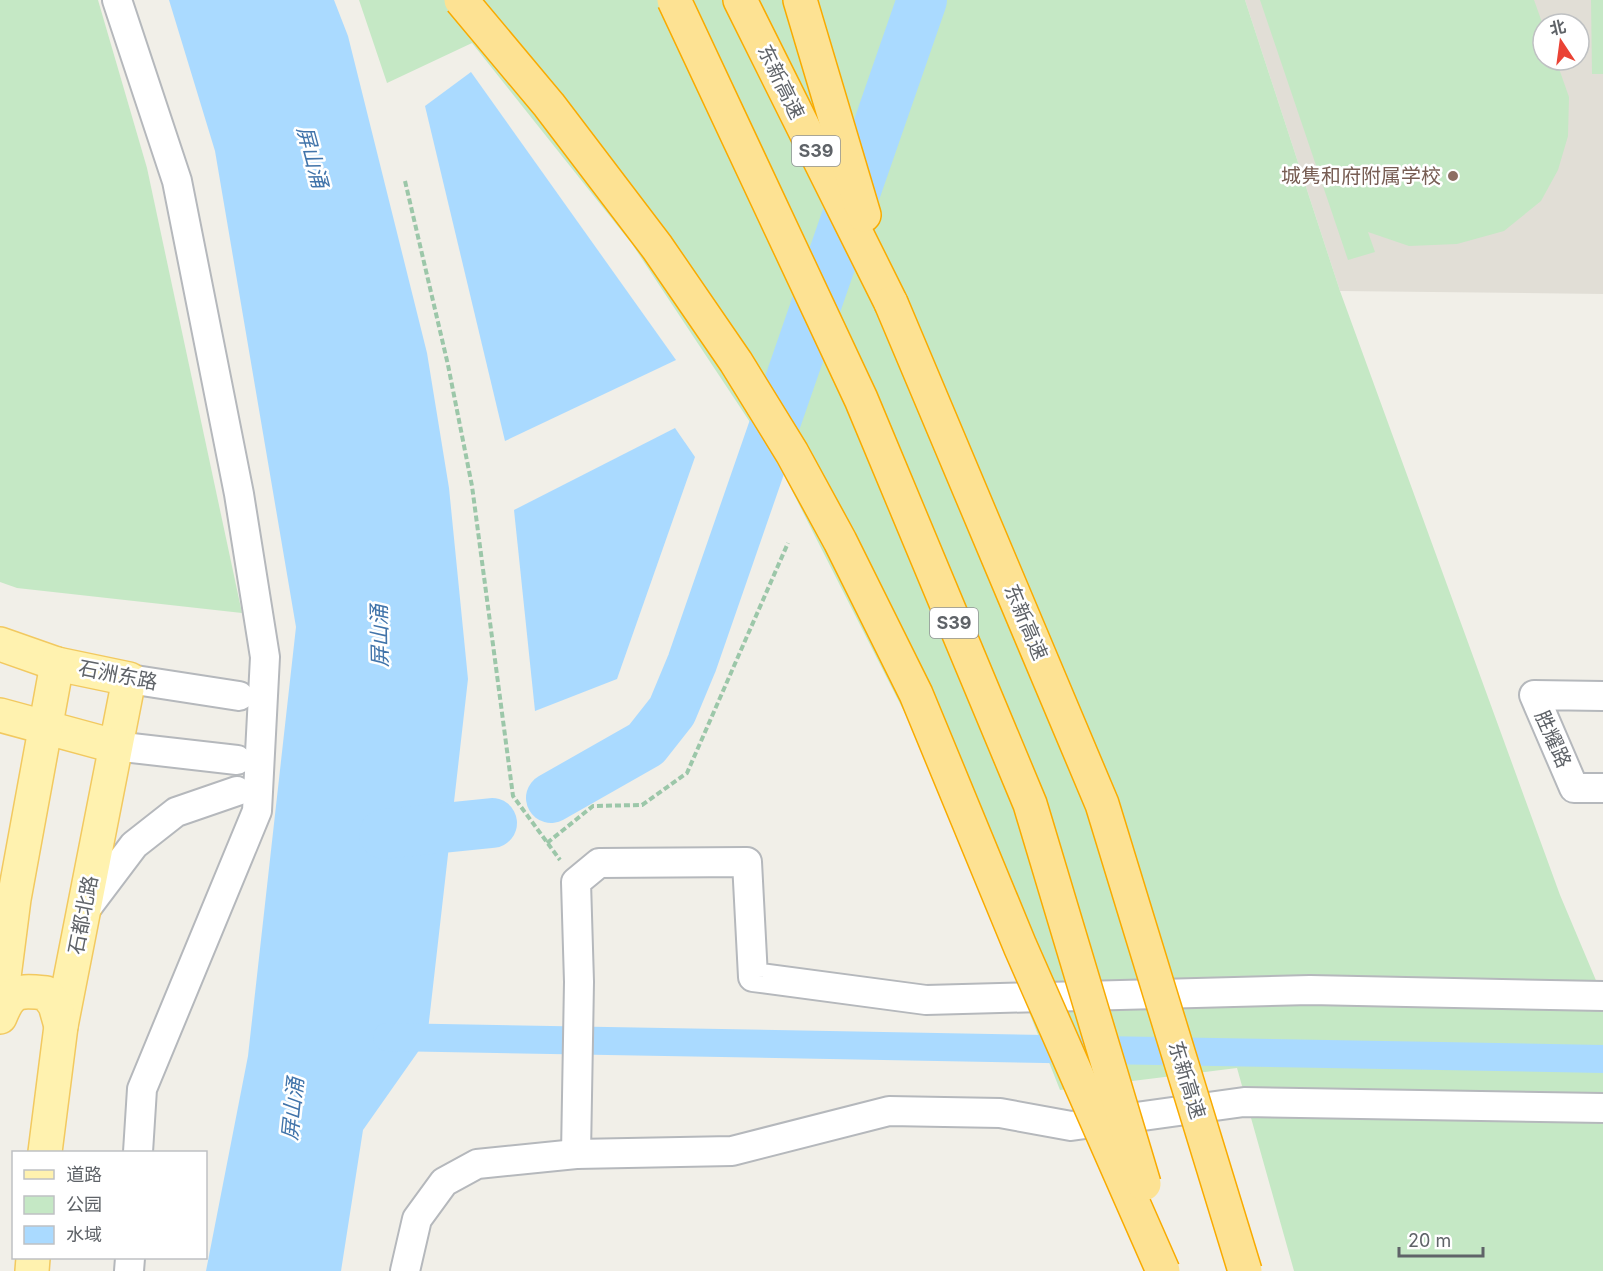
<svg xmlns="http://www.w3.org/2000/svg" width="1603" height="1271" font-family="Inter,'Noto Sans SC',sans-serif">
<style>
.education{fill:#e1ded6;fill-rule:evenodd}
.green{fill:#c5e8c5}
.water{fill:#aadaff}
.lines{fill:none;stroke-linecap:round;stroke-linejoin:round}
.canal{stroke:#aadaff;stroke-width:28}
.river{stroke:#aadaff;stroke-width:50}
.minor-casing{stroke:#b5b8bc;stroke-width:32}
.major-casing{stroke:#f2c960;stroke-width:36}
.highway-casing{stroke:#f9ab00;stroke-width:36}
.path{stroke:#9cc7a9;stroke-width:4;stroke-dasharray:6 3;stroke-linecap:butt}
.minor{stroke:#fff;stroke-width:28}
.major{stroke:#fff2af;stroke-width:33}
.highway{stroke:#fde293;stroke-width:33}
.highway-bridge-casing{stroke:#f9ab00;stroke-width:36;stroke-linecap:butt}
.highway-bridge{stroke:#fde293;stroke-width:33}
.education-dot{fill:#8d6e63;stroke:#fff;stroke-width:2}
.labels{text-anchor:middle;stroke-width:5;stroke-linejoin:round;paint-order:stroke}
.shield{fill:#fff;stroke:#8f9295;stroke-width:1.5}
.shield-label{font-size:18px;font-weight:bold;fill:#5f6368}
.street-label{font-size:20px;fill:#5f6368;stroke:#fff}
.education-label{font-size:20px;fill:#785e54;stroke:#fff;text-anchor:end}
.water-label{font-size:21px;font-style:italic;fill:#4174aa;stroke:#fff}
</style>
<rect width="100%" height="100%" fill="#f1efe8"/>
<path class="education" d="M1245,0H1603V294L1340,291ZM1543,24H1579V60H1543Z"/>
<g class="green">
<polygon points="0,0 98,0 147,168 242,613 17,588 0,582"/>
<polygon points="359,0 1245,0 1340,291 1560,895 1603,997 1603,1271 1294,1271 1237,1068 1060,1090 929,761 781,469 632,244 472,43 387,83"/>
<polygon points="1260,0 1534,0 1543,25 1543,60 1556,60 1569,97 1568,136 1558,170 1541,201 1504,231 1457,244 1409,246 1368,232 1375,252 1348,260"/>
<polygon points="1591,0 1603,0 1603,74 1592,74"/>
</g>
<g class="water">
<polygon points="169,0 334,0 348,36 427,353 449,488 468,679 427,1039 363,1130 341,1271 206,1271 248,1056 296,627 215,151"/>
<polygon points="471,72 676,360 505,441 425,106"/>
<polygon points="675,428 695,457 617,679 535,711 514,510"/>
</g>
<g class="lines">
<polyline class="canal" points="387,1037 1603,1059"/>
<g class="river">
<polyline points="551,798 646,744 672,711 692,663 922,0"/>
<polyline points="384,834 492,823"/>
</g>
<defs>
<g id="minor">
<polyline points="117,0 177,181 239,494 265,657 257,811 142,1089 138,1152"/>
<polyline points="129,679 239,696"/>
<polyline points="1603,696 1534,695 1574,788 1603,788"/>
<polyline points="114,746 237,760"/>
<polyline points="85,910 134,845 176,812 237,791"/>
<polyline points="576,1154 579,982 576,882 599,863 747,862 753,977 926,1000 1310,990 1603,996"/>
<polyline points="129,1271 130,1258"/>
<polyline points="405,1271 417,1219 444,1182 477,1164 576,1154 732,1151 889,1111 1000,1113 1071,1126 1244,1102 1603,1108"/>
</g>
<g id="major">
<polyline points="0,644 57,664 129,679 61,1026 45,1152"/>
<polyline points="0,715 114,746"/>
<polyline points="0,1008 14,899 57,664"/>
<path d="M0,1017C11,990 18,990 46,993L55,1005L61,1026"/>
<polyline points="32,1271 33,1258"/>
</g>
<g id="highway">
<polyline points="740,0 891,303"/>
<polyline points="800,0 864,215"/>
</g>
</defs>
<use href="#minor" class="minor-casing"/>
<use href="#major" class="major-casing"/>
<use href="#highway" class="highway-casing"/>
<g class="path">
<polyline points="405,181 448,365 472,486 513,796 560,860"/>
<polyline points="547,843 593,806 642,805 687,773 788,543"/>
</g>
<use href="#minor" class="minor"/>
<use href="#major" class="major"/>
<use href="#highway" class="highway"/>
<defs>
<g id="highway-bridge">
<polyline points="461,0 549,105 657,247 736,362 792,453 840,541 916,694 1020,946 1163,1271"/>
<polyline points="674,0 861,399 1030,804 1144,1184"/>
<polyline points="891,303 1102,804 1245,1271"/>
</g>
</defs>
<use href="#highway-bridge" class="highway-bridge-casing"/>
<use href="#highway-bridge" class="highway-bridge"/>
</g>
<circle class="education-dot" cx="1453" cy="176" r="6"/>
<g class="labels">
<g class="shield">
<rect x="792" y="136" width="48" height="30" rx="4.5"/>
<rect x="930" y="608" width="48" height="30" rx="4.5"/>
</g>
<g class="shield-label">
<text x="816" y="157">S39</text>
<text x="954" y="629">S39</text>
</g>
<g class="street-label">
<text transform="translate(781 82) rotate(64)" y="7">东新高速</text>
<text transform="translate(1026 622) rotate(67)" y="7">东新高速</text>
<text transform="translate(118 675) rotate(11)" y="7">石洲东路</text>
<text transform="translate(1553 739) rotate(66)" y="7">胜耀路</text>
<text transform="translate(83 915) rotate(-79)" y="7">石都北路</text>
<text transform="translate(1187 1080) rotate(73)" y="7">东新高速</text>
</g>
<g class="education-label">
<text x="1441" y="183">城隽和府附属学校</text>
</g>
<g class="water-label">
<text transform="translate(312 157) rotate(75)" y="7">屏山涌</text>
<text transform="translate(380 636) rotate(-91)" y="7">屏山涌</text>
<text transform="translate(293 1109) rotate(-84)" y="7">屏山涌</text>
</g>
</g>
<rect x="12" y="1151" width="195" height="108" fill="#ffffff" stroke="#bfc1c3" stroke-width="1.5"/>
<rect x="24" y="1170" width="30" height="9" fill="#fff2af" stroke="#bfc1c3" stroke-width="1.5"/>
<text x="66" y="1181" font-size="18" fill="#5f6368">道路</text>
<rect x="24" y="1196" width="30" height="18" fill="#c5e8c5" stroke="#bfc1c3" stroke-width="1.5"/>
<text x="66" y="1211" font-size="18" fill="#5f6368">公园</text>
<rect x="24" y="1226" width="30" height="18" fill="#aadaff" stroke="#bfc1c3" stroke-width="1.5"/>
<text x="66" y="1241" font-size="18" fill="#5f6368">水域</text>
<g transform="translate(1561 42) rotate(347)"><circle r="28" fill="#ffffff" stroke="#bfc1c3" stroke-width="1.5"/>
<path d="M0-4.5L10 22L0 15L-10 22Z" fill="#ea4335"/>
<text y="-9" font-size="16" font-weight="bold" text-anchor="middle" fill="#5f6368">北</text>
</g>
<path d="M1399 1247v9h84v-9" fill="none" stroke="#5f6368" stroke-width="3"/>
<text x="1408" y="1247" font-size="18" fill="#5f6368" stroke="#ffffff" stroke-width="4.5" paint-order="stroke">20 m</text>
</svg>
